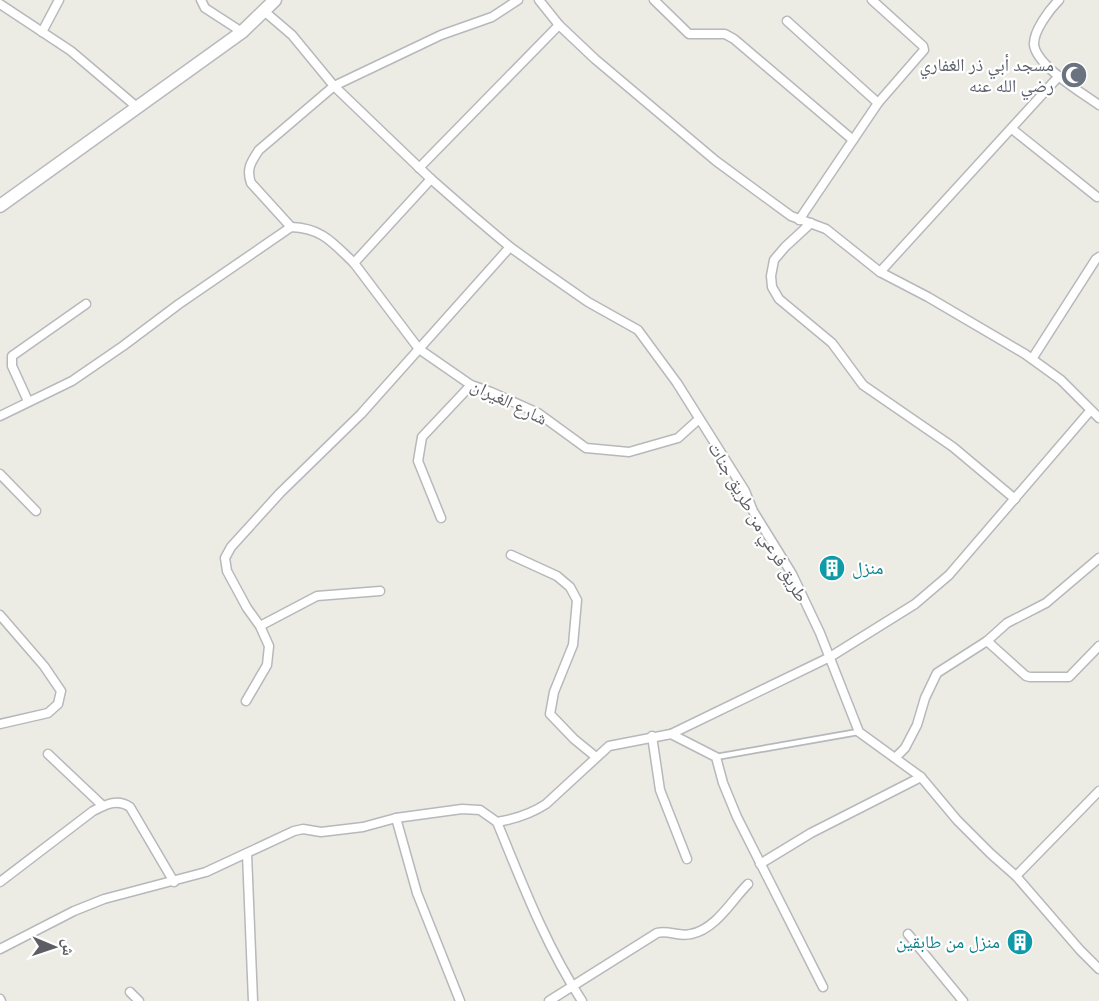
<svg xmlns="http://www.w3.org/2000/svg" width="1099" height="1001" font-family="'Fira Sans Condensed','Noto Naskh Arabic',sans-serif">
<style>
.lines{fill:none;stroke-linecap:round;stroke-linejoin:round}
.lane-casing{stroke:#b6b8bc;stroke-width:8}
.street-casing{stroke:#b6b8bc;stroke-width:11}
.secondary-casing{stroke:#b7b9be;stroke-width:15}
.lane{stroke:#fff;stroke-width:4.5}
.street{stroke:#fff;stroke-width:8}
.secondary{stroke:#fff;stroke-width:12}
.labels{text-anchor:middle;stroke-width:4.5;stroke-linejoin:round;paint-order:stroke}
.worship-label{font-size:18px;fill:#5b616d;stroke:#fff;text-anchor:end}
.street-label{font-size:18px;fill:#5c5e63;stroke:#fff}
.culture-label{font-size:18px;fill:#0d838f;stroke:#fff;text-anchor:start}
</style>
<rect width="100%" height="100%" fill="#edece4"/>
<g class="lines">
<defs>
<polyline id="lane" points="716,757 858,732"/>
<g id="street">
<polyline points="201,0 205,8 242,32"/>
<polyline points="539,0 559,25 595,59 716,161 791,216 826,229 880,272 928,297 1025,354 1061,380 1099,418"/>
<polyline points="654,0 689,34 725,34 734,39 853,140"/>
<polyline points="872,0 923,46 924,50 878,103"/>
<path d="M1059,0C1050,9 1033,31 1034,45C1037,66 1082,93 1099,105"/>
<polyline points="0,4 71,51 138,108"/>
<polyline points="264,11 292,35 334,86 431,179 471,214 510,247 542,270 588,302 638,330 677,383 745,491 753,511 792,574 820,633 859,732 921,777 957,820 991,854 1016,876 1080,950 1099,969"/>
<polyline points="787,21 878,103 799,220"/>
<polyline points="42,32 59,0"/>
<polyline points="1012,129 1097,197"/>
<polyline points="419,168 559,25"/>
<polyline points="811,223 785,247 774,260 771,276 772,287 779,299 832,343 863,385 953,447 1015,499"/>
<path d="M291,227L251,183C246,169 251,162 259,150L334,86L441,35L492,17L518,0"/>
<polyline points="354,263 419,349 471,385 491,392 538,413 586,448 629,452 678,438 699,419"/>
<polyline points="880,272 1059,76"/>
<polyline points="1032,359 1096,259 1099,257"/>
<polyline points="28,401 12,366 12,356 86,304"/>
<path d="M0,416L72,381L123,346L179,304L291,227C322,228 333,243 354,263L431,179"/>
<polyline points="0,474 36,511"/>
<polyline points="441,518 418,461 422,437 471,385"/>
<polyline points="511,555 557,576 570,587 577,600 573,645 554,692 550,714 574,739 596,757"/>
<polyline points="0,615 44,666 61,691 58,704 48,713 0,724"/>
<polyline points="260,626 317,596 380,591"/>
<polyline points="987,641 1026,676 1030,677 1069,677 1099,646"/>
<polyline points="246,701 267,665 269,646 260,626 247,608 227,571 225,558 231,547 280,493 361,414 510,247"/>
<polyline points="671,734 830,657 915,604 949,575 1090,411"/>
<polyline points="652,736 660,790 687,859"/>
<polyline points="48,754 103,806"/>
<polyline points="896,757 905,748 917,725 925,698 937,673 987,641 1007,623 1046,603 1099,558"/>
<polyline points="396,818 417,893 460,1001"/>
<path d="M497,822C522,883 546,946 582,1001"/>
<polyline points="247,854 253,1001"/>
<polyline points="760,864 811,833 921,777"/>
<polyline points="1016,876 1099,791"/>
<path d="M0,882L93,811C105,805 117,798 130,807L174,882"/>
<polyline points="908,934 963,1001"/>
<path d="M0,949L74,911L104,899L206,872L294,831L303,829L321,832L363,827L396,818L462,809L480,810L497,822C515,819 531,814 546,804L609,746L671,734L716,757L723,783L737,817L823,987"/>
<polyline points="130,992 139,1001"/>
<polyline points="0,999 1,1001"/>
<path d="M549,1001L657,933C669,930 679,937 691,934C716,929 731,901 748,884"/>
</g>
<polyline id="secondary" points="0,206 242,32 275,0"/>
</defs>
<use href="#lane" class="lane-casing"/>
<use href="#street" class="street-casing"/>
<use href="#secondary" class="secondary-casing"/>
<use href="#lane" class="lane"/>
<use href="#street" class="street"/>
<use href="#secondary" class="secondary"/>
</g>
<defs>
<symbol id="mosque-disc" viewBox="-11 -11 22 22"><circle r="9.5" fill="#6b7280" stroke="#fff"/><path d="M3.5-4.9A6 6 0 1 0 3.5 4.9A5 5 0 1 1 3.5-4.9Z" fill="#fff"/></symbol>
<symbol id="building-disc" viewBox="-11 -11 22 22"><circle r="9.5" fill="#0f9aa8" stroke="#fff"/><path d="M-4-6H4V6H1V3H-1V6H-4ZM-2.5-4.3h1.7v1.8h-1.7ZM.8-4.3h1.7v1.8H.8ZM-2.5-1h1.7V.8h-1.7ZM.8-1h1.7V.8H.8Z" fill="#fff"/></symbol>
</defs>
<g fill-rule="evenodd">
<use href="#mosque-disc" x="1059" y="60" width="30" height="30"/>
<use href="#building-disc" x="817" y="553" width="30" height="30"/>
<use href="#building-disc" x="1005" y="927" width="30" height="30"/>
</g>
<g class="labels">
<g class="worship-label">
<text x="1054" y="71">مسجد أبي ذر الغفاري<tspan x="1054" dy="21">رضي الله عنه</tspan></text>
</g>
<g class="street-label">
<text transform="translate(509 402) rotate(26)" y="6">شارع الغيران</text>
<text transform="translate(758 522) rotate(60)" y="6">طريق فرعي من طريق جنات</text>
</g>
<g class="culture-label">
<text x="852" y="574">منزل</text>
<text x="1000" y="948" text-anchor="end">منزل من طابقين</text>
</g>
</g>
<g transform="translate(54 947) rotate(92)" stroke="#ffffff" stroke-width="4.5" paint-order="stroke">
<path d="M0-4.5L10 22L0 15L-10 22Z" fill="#5c5e63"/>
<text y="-9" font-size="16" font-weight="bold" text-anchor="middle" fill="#5c5e63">ش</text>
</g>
</svg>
